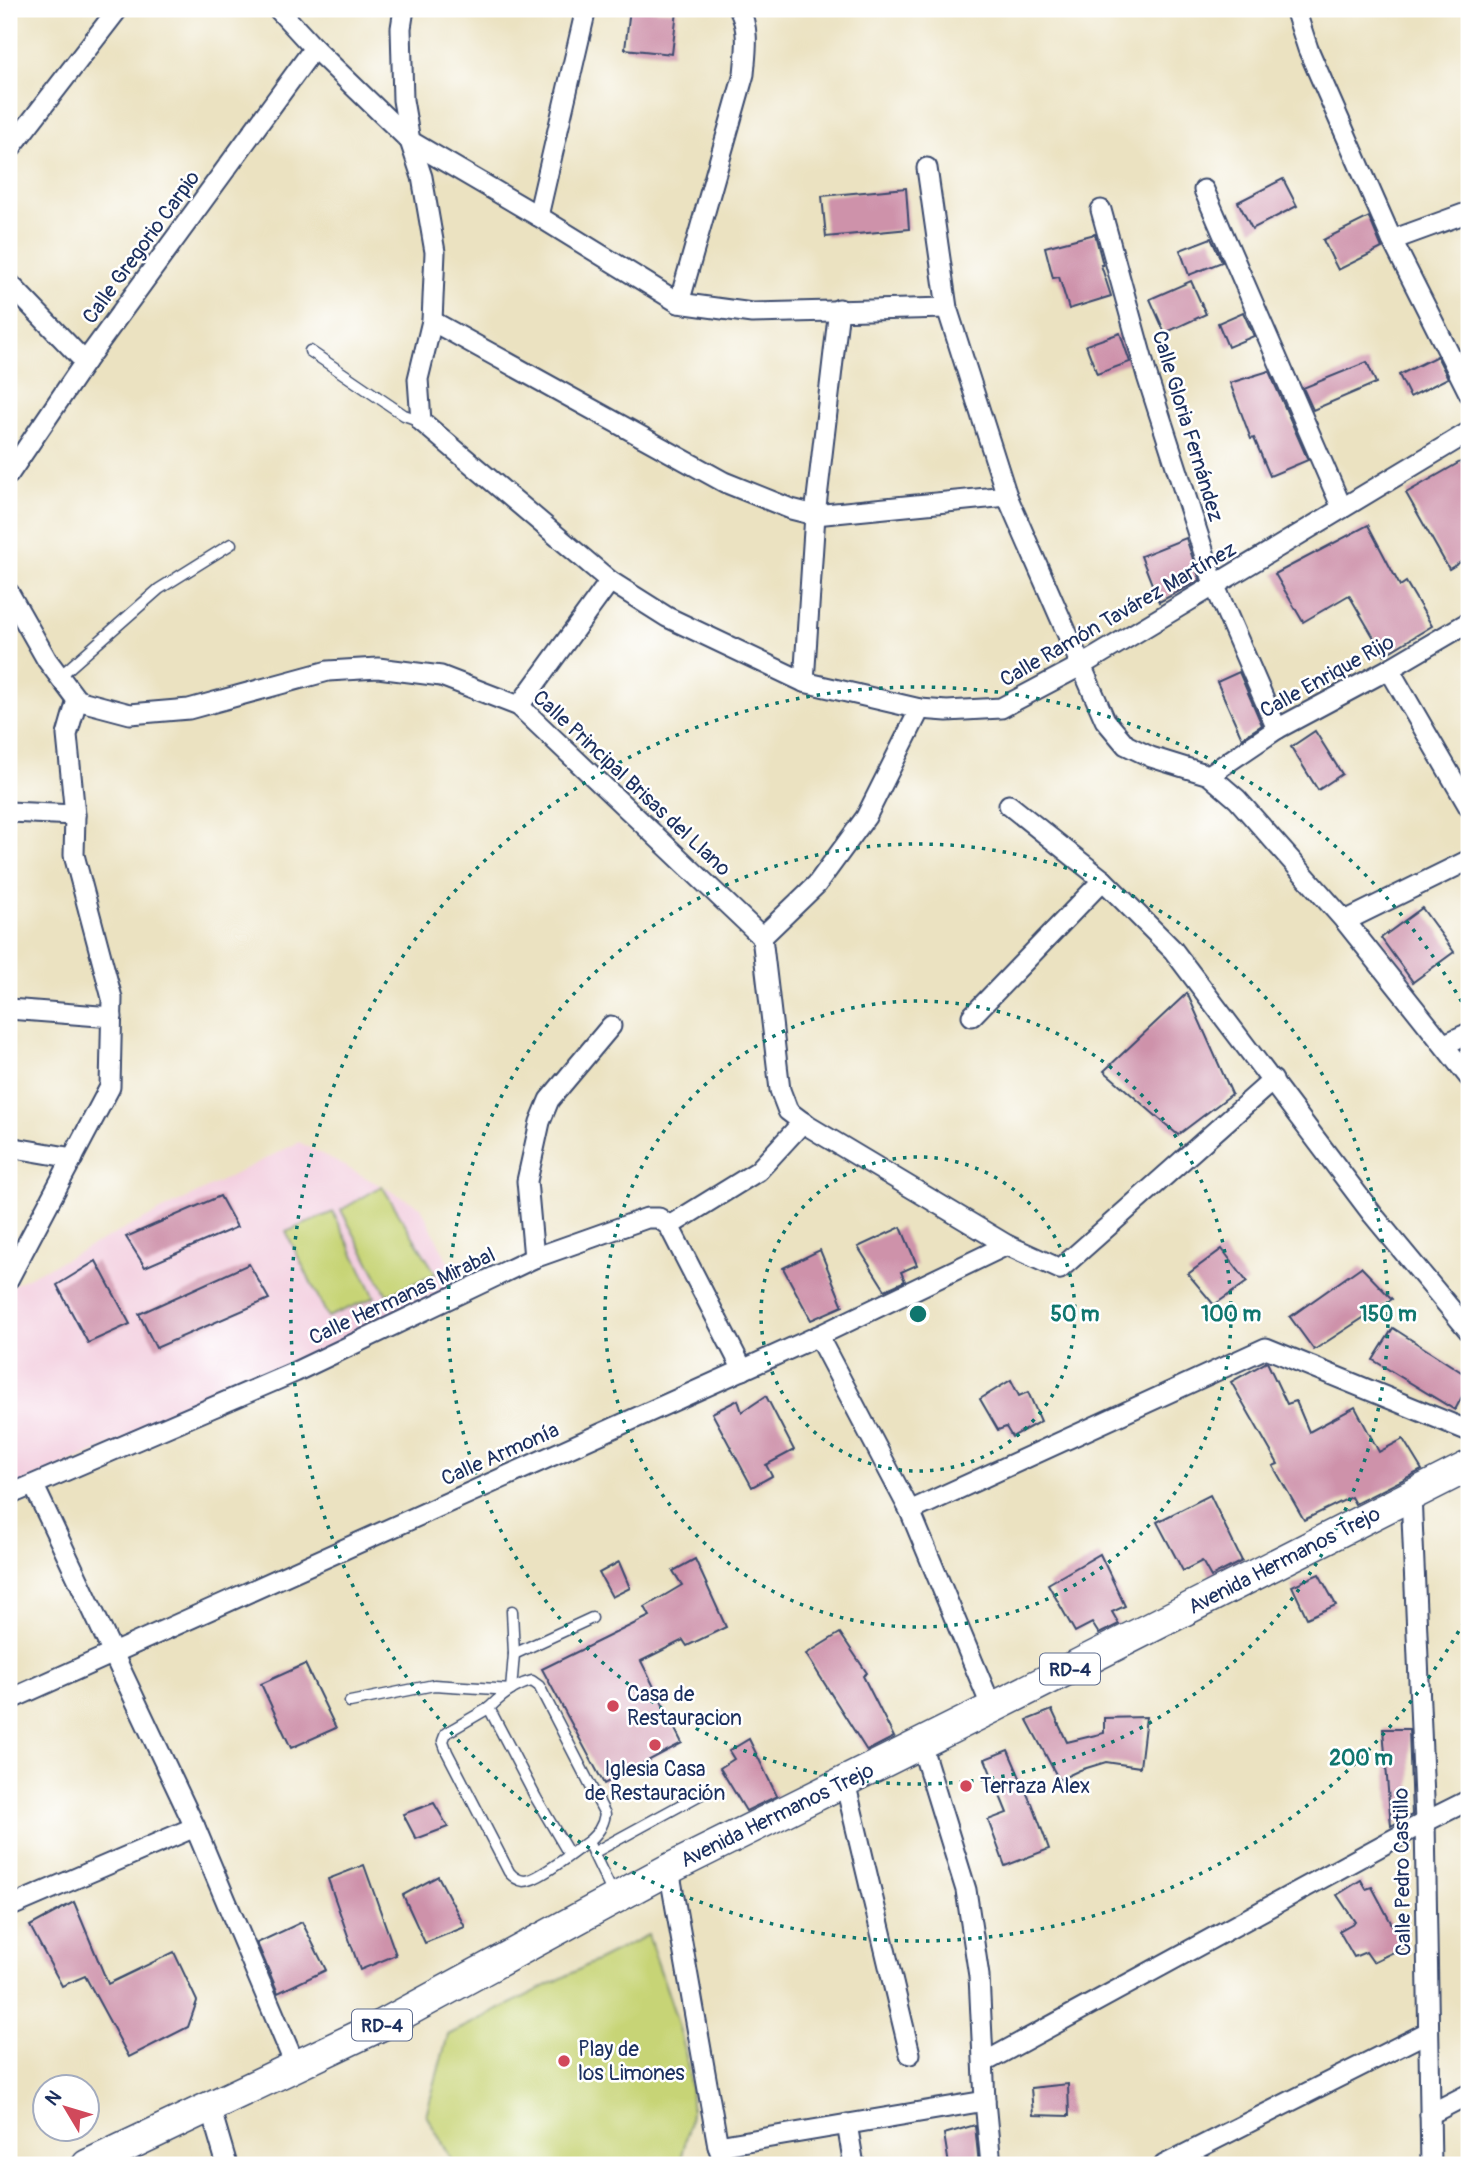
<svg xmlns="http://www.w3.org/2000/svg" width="1478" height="2174" font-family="Pangolin,sans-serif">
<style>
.built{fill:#f3cfdf}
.green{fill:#c7d476;stroke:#71826a;stroke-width:2}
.building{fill:#ce92aa}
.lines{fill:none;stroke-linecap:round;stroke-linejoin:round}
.lane-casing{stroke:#3a4a6d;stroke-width:13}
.street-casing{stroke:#3a4a6d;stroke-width:23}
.primary-casing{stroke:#3a4a6d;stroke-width:33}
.lane{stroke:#fff;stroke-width:10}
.street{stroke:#fff;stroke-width:19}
.primary{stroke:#fff;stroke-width:30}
.ring{fill:none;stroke:#0f766e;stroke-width:3.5;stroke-dasharray:3.5 7}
.poi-dot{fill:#d1495b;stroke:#fff;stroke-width:2.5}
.labels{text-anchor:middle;stroke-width:5;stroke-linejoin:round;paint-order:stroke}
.shield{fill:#fff;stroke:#5f6d8e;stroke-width:2}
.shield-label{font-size:19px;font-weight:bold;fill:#1b2f5e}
.street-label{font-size:21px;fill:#1b2f5e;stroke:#fff}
.poi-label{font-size:21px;fill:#1b2f5e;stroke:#fff;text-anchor:start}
.centre{fill:#0f766e;stroke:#fff;stroke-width:3.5}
.ring-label{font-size:21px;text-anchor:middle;font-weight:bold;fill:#0f766e;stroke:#fff;stroke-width:5;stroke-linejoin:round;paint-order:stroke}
</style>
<rect width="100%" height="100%" fill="#fff"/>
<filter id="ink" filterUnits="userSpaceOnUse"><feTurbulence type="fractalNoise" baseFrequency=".0143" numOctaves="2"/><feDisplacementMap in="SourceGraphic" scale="14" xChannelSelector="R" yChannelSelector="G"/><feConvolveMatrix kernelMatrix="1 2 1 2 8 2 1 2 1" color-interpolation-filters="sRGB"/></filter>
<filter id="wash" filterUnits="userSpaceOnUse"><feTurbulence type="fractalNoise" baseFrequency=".00686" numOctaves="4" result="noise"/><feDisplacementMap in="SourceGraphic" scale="28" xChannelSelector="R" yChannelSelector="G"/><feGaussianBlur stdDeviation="1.57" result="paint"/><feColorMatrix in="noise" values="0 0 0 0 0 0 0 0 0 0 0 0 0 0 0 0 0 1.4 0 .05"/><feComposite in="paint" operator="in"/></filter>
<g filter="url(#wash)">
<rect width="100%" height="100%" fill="#ebe2c1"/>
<polygon class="built" points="299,1142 421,1207 463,1292 9,1489 9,1287"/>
<g class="green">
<polygon points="382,1186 436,1274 387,1295 341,1210"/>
<polygon points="333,1212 375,1297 328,1317 286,1232"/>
<path d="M648,1935C667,1993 693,2050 691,2112C690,2130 683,2148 680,2165H455L426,2115L448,2035Z"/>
</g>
<g id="blocks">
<g class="building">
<polygon points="630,9 677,11 672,54 625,49"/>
<polygon points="1283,179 1297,206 1252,229 1238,202"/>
<polygon points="906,188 909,229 826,237 822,196"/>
<polygon points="1369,217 1382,248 1338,270 1323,240"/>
<polygon points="1095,234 1103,265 1101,265 1111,296 1069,309 1059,277 1053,278 1045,247"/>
<polygon points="1211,238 1222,262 1189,275 1180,250"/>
<polygon points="1191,281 1206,314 1165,333 1150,299"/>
<polygon points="1243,312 1254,336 1228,347 1218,323"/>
<polygon points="1120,333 1130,362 1097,374 1086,345"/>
<polygon points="1437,356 1448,378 1410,397 1399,375"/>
<polygon points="1367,362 1376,383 1313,410 1303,388"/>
<polygon points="1269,371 1308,460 1270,476 1254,438 1251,439 1230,383"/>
<polygon points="1469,457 1469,557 1449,569 1406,493"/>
<polygon points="1368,525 1400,586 1406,582 1432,626 1384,655 1349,595 1303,622 1275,574"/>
<polygon points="1186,538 1200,580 1159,602 1141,556"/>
<polygon points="1239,672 1262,725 1242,738 1217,682"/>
<polygon points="1315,731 1342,774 1318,790 1291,747"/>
<polygon points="1422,908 1454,952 1413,982 1381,938"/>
<polygon points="1187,993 1232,1094 1178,1135 1104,1071"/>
<polygon points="220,1196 237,1227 145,1267 126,1237"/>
<polygon points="901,1227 917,1265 901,1272 905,1281 885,1290 858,1247"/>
<polygon points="1222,1249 1247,1282 1214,1305 1188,1274"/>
<polygon points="820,1250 843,1306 811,1320 783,1268"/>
<polygon points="96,1261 130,1324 88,1343 57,1285"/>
<polygon points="249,1264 269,1299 156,1348 139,1314"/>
<polygon points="1361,1267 1392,1299 1314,1350 1290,1317"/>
<polygon points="1393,1328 1469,1377 1469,1383 1455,1410 1373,1360"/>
<polygon points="1267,1362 1287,1404 1296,1401 1309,1432 1355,1407 1379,1452 1403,1439 1422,1470 1355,1504 1351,1497 1304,1520 1273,1466 1278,1464 1231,1382"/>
<polygon points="1011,1380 1019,1396 1028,1392 1041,1421 1012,1437 1006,1427 998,1430 980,1399"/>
<polygon points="766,1396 794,1450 766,1465 772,1476 752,1487 712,1413 738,1400 742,1412"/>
<polygon points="1210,1495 1242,1561 1211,1577 1202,1561 1183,1571 1157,1522"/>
<polygon points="1100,1554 1125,1606 1112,1612 1119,1624 1099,1634 1092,1623 1075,1632 1048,1584"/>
<polygon points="695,1559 726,1627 687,1646 683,1640 641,1661 682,1743 604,1784 542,1669 650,1616 645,1607 682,1585 673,1571"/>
<polygon points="619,1562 630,1588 612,1597 599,1573"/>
<polygon points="1319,1574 1336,1605 1307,1618 1292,1586"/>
<polygon points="840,1633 867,1673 863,1676 894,1737 867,1751 806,1654"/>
<polygon points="305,1664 336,1728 291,1748 261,1684"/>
<polygon points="1052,1710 1067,1742 1104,1733 1104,1718 1146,1717 1140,1767 1106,1762 1080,1770 1059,1780 1027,1720"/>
<polygon points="1383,1729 1409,1729 1412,1815 1391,1826"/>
<polygon points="749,1739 777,1796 746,1811 720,1768 734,1759 729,1751"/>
<polygon points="1008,1750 1031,1803 1032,1803 1049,1849 1005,1866 988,1820 1007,1813 985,1759"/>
<polygon points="434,1803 448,1827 416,1839 403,1814"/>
<polygon points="364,1865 396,1955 360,1970 328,1879"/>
<polygon points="438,1876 465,1927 425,1943 403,1895"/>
<polygon points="1361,1880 1366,1889 1372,1887 1404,1947 1373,1962 1366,1952 1354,1957 1339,1931 1355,1922 1337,1895"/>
<polygon points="74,1902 108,1984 174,1952 197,2001 188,2027 129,2057 85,1976 62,1986 30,1926"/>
<polygon points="302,1922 326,1970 278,1993 257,1943"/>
<polygon points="1068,2084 1069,2116 1033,2115 1031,2088"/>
<polygon points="975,2125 979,2165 949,2165 944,2134"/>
</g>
</g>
</g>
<g filter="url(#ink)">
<use href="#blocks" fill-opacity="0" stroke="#3a4a6d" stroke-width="2"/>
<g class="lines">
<defs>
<g id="lane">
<polyline points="310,351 404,415 421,421"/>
<polyline points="59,677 159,589 231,544"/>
<polyline points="514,1654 592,1618"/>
<polyline points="350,1702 434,1685 511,1690 514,1654 512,1611"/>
<path d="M489,1708C501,1696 515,1685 532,1681L539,1686L605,1814C603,1827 597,1834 588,1842"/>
<polyline points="593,1853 703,1793"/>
<path d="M569,1854L536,1798L489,1708L446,1733L443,1741L447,1752L509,1872C513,1877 517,1880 524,1881C539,1881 574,1851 588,1842L614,1896"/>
</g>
<g id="street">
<polyline points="278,9 314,48 410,141 538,216 679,303 752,313 947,308"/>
<polyline points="404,9 401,28 403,100 410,141 422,177 435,252 432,321 418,379 421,421 610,581 667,617 804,682 920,709 947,711 1001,708 1082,665 1469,432"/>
<polyline points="1295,9 1308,49 1392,240 1469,393"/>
<polyline points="9,150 118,9"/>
<polyline points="927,168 947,308 1007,496 1105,720 1126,745 1151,757 1209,775 1237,799 1345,921 1469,1077"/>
<polyline points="1204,190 1342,508"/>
<polyline points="1101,210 1147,376 1214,584 1277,729"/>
<polyline points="538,216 586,9"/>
<polyline points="1392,240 1469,212"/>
<polyline points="9,283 85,362"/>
<path d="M679,303L744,74C746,51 750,30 739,9"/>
<polyline points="432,321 724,482 791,509 815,515 1007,496"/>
<polyline points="9,474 85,362 314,48"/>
<polyline points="9,593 47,660 77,700 130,714 189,709 328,671 378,668 441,676 519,706 762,937 780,1090 788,1111 808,1126 1007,1245 1060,1269 1273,1080"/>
<polyline points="1389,669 1469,807"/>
<polyline points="804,682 815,515 839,309"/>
<polyline points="519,706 610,581"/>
<polyline points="1209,775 1277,729 1389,669 1469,622"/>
<polyline points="1009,805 1103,880 1173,950 1373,1215 1469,1331"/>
<polyline points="9,812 75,815"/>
<polyline points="1345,921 1469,860"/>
<polyline points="762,937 817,884 866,817 920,709"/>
<polyline points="9,1009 112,1017"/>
<polyline points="972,1016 1103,880"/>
<polyline points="1445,1044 1469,1033"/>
<polyline points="9,1147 73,1158"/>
<polyline points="669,1226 758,1171 803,1122"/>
<polyline points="534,1258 527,1181 540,1122 549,1100 611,1026"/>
<polyline points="9,1278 110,1087 112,998 74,855 75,815 67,735 77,700"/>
<polyline points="818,1336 910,1511 992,1708"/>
<polyline points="34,1486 195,1827 296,2067"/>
<polyline points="1411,1494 1425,1822 1431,2165"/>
<polyline points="9,1495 295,1372 534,1258 647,1218 659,1218 669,1226 743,1370"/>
<polyline points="910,1511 1266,1348 1469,1431"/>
<polyline points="9,1700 818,1336 1007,1245"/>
<polyline points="921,1744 966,1890 979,1976 985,2101 991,2165"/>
<polyline points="845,1782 910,2054"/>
<polyline points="669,1869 718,2146 725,2165"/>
<polyline points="9,1907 195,1827"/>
<polyline points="985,2062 1425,1822 1469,1800"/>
<polyline points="210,2107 227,2165"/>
<polyline points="1430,2114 1469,2094"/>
<polyline points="847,2124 854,2165"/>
<polyline points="718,2146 985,2101"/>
<polyline points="1164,2165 1428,2032"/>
</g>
<polyline id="primary" points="87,2165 382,2025 669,1869 992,1708 1469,1466"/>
</defs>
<use href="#lane" class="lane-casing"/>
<use href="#street" class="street-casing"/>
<use href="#primary" class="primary-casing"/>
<use href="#lane" class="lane"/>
<use href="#street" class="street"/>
<use href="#primary" class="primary"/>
</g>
</g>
<g class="ring">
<circle cx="918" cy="1314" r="157"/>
<circle cx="918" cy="1314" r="313"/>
<circle cx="918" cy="1314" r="470"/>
<path d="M1469 1613A627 627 0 1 1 1469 1015"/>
</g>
<g class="poi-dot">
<circle cx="613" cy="1706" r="7"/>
<circle cx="655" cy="1745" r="7"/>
<circle cx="966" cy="1786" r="7"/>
<circle cx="564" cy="2061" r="7"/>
</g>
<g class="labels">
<g class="shield">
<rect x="1040" y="1653.5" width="60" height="31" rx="5"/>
<rect x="352" y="2009.5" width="60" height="31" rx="5"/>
</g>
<g class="shield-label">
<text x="1070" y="1676">RD-4</text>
<text x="382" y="2032">RD-4</text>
</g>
<g class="street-label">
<text transform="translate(141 247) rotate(-54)" y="7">Calle Gregorio Carpio</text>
<text transform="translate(1188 426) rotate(73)" y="7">Calle Gloria Fernández</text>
<text transform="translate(1118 614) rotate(-30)" y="7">Calle Ramón Tavárez Martínez</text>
<text transform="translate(1327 676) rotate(-29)" y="7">Calle Enrique Rijo</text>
<text transform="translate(632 783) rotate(43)" y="7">Calle Principal Brisas del Llano</text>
<text transform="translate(402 1296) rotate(-25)" y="7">Calle Hermanas Mirabal</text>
<text transform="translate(500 1454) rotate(-24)" y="7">Calle Armonía</text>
<text transform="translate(1284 1560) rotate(-27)" y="7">Avenida Hermanos Trejo</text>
<text transform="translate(777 1815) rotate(-26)" y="7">Avenida Hermanos Trejo</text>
<text transform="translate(1402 1872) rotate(-91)" y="7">Calle Pedro Castillo</text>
</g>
<g class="poi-label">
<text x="627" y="1701">Casa de<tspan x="627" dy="24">Restauracion</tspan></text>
<text x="655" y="1776" text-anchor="middle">Iglesia Casa<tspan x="655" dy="24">de Restauración</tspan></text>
<text x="980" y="1793">Terraza Alex</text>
<text x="578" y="2056">Play de<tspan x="578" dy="24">los Limones</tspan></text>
</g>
</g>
<circle cx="918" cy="1314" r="10" class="centre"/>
<g class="ring-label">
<text x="1075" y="1321">50 m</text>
<text x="1231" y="1321">100 m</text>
<text x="1388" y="1321">150 m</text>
<text x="1361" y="1765">200 m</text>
</g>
<rect width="1478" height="2174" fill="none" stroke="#fff" stroke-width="35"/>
<g transform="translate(66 2108) rotate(308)"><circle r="33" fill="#ffffff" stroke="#a4acbf" stroke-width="2"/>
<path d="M0-5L12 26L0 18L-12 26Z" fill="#d1495b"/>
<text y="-10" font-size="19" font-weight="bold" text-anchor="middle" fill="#1b2f5e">N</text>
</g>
</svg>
